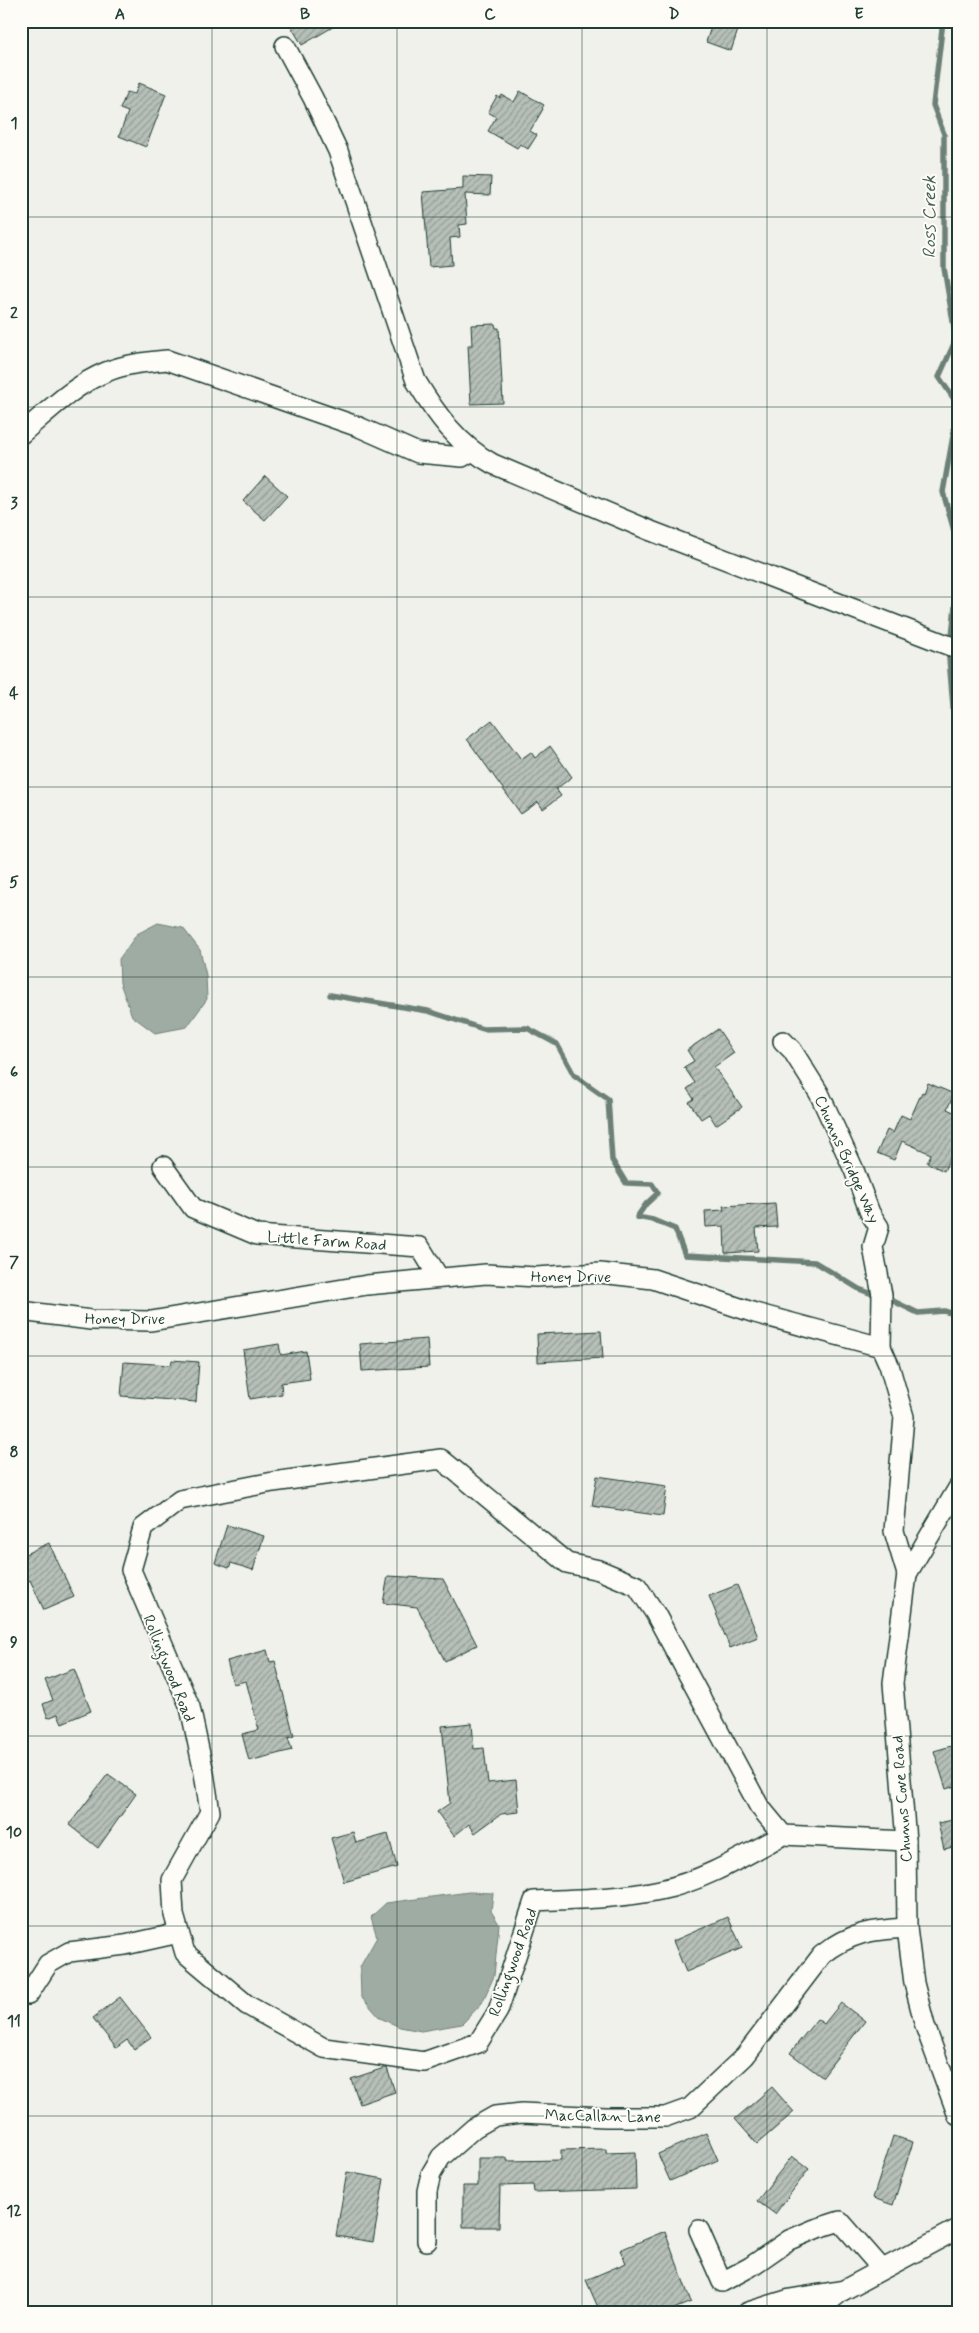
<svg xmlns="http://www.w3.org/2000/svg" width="979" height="2333" font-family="Mynerve,sans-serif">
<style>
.water{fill:#9faca4;stroke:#6c8077}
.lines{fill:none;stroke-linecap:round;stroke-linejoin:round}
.stream{stroke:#6c8077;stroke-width:5.5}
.building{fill:url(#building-hatch);stroke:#1f3d34}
.minor-casing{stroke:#1f3d34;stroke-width:22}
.minor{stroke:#fdfcf7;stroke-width:19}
.grid{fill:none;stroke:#1f3d34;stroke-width:1;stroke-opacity:0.55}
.labels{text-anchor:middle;stroke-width:4;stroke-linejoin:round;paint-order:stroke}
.street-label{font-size:16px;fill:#1f3d34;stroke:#fdfcf7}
.water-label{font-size:18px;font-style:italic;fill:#455e56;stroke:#fdfcf7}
.neatline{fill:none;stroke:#1f3d34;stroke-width:2}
.grid-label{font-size:16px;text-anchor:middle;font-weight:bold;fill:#1f3d34}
</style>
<defs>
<pattern id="building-hatch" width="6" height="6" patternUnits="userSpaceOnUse" patternTransform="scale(1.25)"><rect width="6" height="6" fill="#b6bfb8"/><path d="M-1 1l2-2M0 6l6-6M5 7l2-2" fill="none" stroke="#939c96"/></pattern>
</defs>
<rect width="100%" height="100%" fill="#f0f1eb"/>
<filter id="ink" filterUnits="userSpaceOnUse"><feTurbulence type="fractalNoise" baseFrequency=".02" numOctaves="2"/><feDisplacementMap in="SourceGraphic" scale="10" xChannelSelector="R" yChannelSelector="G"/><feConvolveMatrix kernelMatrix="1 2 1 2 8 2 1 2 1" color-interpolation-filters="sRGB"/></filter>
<g filter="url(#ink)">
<g class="water">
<polygon points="158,923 183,928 200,950 206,975 207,999 187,1027 155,1033 132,1016 120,983 119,959 137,934"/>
<polygon points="469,1892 493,1893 491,1911 499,1924 494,1976 482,2003 462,2024 421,2031 400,2027 380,2018 361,1996 360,1967 377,1937 371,1917 386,1903"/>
</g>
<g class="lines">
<g class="stream">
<polyline points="943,21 933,105 944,134 944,268 956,339 939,377 958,405"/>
<polyline points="958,408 943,492 958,545"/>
<polyline points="952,637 958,575"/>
<polyline points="949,658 958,766"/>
<polyline points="330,995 428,1011 483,1029 527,1028 557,1044 574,1075 608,1099 612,1160 626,1183 652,1184 658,1193 646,1204 637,1217 653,1220 675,1229 685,1255 815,1262 859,1289 875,1295"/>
<polyline points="889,1299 918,1313 944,1311 958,1315"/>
</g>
</g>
<g class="building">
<polygon points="288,21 343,21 302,45"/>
<polygon points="713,21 741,21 731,51 706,42"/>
<polygon points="139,83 166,94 146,147 119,136 128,112 120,109 127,92 135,94"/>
<polygon points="520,91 544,105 542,108 543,109 530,131 537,135 528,149 520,144 517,148 488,131 496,117 488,112 497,96 500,98 502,95 514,102"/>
<polygon points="463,176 491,177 490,195 465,194 467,224 459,225 460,237 450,238 452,265 429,267 423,192 463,189"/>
<polygon points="495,324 496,328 499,328 503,403 471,404 468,345 472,345 471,325"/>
<polygon points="265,476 287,496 265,520 243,501"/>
<polygon points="492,720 521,759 531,752 535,758 550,746 572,777 556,789 561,796 543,809 538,802 521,814 467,739"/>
<polygon points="718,1029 734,1053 714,1067 742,1107 716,1125 709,1114 701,1119 689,1102 694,1099 687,1089 695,1083 684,1067 694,1061 687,1050"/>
<polygon points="928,1083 954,1094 947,1109 958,1114 958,1139 944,1171 927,1163 931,1154 902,1141 894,1160 877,1153 887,1130 893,1133 901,1115 910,1119 922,1092 924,1093"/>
<polygon points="775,1203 777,1227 756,1228 758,1251 725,1253 724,1226 706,1227 705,1211 724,1210 723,1206"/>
<polygon points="601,1331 603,1358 538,1362 537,1334"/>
<polygon points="427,1339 429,1367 362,1371 360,1344"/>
<polygon points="279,1344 281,1355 306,1351 310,1379 281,1383 282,1394 250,1399 243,1350"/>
<polygon points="172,1360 199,1362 196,1402 121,1396 124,1362 171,1365"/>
<polygon points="597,1476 667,1486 663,1516 592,1506"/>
<polygon points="227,1525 264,1536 253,1570 231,1563 229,1568 215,1563"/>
<polygon points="49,1543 74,1597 44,1610 30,1580 26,1582 21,1572 21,1556"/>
<polygon points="388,1576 443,1579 477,1645 445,1661 417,1607 383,1603"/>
<polygon points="737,1585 758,1637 730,1648 709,1596"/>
<polygon points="267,1650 270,1662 275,1661 294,1736 288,1738 292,1750 249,1761 242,1734 259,1730 246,1681 233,1684 227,1661"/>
<polygon points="74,1669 91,1711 62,1723 58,1714 48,1718 43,1704 53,1700 45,1680"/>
<polygon points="472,1723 474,1749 484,1748 488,1783 516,1780 519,1812 501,1814 475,1833 469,1824 454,1836 437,1812 450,1803 442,1726"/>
<polygon points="958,1744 958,1785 946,1789 934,1751"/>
<polygon points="108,1774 136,1794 98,1848 69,1825"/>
<polygon points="958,1819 958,1846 944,1849 938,1823"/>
<polygon points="353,1832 356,1843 388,1834 397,1867 344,1882 331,1838"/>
<polygon points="728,1917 742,1948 686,1972 673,1941"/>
<polygon points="120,1997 151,2037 134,2049 127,2040 116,2048 93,2018"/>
<polygon points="841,2003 865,2021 822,2077 790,2053 817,2019 824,2024"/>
<polygon points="384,2068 387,2068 395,2092 360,2104 351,2079"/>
<polygon points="772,2087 794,2112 757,2144 735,2119"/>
<polygon points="706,2133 718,2160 670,2181 658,2154"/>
<polygon points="893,2136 913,2142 893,2205 873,2198"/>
<polygon points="606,2149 606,2153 635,2152 636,2189 534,2192 533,2185 500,2186 499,2227 463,2227 463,2186 478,2186 478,2158 507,2158 507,2161 561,2160 561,2150"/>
<polygon points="792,2156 809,2169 775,2214 757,2201"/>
<polygon points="347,2172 384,2179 373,2242 336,2236"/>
<polygon points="665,2231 691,2302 666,2312 600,2312 586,2280 626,2263 620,2250"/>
</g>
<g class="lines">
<defs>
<g id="minor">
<path d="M285,46L313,98L338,151L416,381C436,414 458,445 493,464L651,531L958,649"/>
<path d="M21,434C47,412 74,385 106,372C125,364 146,362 167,360L359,427L418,453L462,457L472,451"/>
<polyline points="783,1041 792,1050 819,1093 854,1170 870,1213 879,1227 873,1247 882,1295 881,1347"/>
<polyline points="163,1166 193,1208 257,1235 420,1247 439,1278"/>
<polyline points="21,1311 91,1320 151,1321 367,1285 486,1274 536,1277 600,1273 653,1279 755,1313 881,1347 889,1365 904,1417 894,1531 907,1574"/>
<path d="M441,1459L567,1563L599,1570L637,1586L655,1613L759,1806L783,1835C746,1855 701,1882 660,1890C618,1899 576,1899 534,1901L498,2011L478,2043L424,2062L324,2048L247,2005L185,1953L174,1915L172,1880L210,1812L204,1773L190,1707L131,1570L143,1528L180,1500L273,1482Z"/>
<polyline points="958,1488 907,1574 893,1683 906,1841 907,1928 914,1983 925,2026 958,2116"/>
<polyline points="783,1835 906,1841"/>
<polyline points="28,1995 48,1964 69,1952 125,1945 179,1933"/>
<polyline points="699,2230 722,2282 750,2267 789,2240 815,2229 840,2221 882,2269"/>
<path d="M427,2241V2191L431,2174L441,2157L474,2128L495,2116L522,2113L605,2117H665L690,2108L745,2056L822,1955C851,1932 872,1930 907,1928"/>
<polyline points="748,2312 790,2299 844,2290 958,2229"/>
<polyline points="816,2312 842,2291"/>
</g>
</defs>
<use href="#minor" class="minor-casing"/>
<use href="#minor" class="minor"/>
</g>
</g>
<path class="grid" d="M212,21V2312M397,21V2312M582,21V2312M767,21V2312M21,217H958M21,407H958M21,597H958M21,787H958M21,977H958M21,1167H958M21,1356H958M21,1546H958M21,1736H958M21,1926H958M21,2116H958"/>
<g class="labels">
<g class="street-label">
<text transform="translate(848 1159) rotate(66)" y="6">Chunns Bridge Way</text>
<text transform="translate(327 1240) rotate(4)" y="6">Little Farm Road</text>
<text x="571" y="1282">Honey Drive</text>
<text x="125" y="1324">Honey Drive</text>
<text transform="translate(170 1668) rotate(68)" y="6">Rollingwood Road</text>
<text transform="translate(901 1799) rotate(-94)" y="6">Chunns Cove Road</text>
<text transform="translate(512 1962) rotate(-70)" y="6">Rollingwood Road</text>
<text transform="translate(603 2115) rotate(1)" y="6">MacCallan Lane</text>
</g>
<g class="water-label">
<text transform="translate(929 217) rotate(-90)" y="6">Ross Creek</text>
</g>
</g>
<rect width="979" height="2333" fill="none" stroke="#fdfcf7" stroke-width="55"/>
<rect x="28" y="28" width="924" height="2278" class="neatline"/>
<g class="grid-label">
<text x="120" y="19">A</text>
<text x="305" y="19">B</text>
<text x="490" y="19">C</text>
<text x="674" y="19">D</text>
<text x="859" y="19">E</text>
<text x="14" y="128">1</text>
<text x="14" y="318">2</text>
<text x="14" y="508">3</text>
<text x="14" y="698">4</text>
<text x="14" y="887">5</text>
<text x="14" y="1077">6</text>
<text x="14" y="1267">7</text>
<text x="14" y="1457">8</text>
<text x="14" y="1647">9</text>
<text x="14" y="1837">10</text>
<text x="14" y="2026">11</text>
<text x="14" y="2216">12</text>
</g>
</svg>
